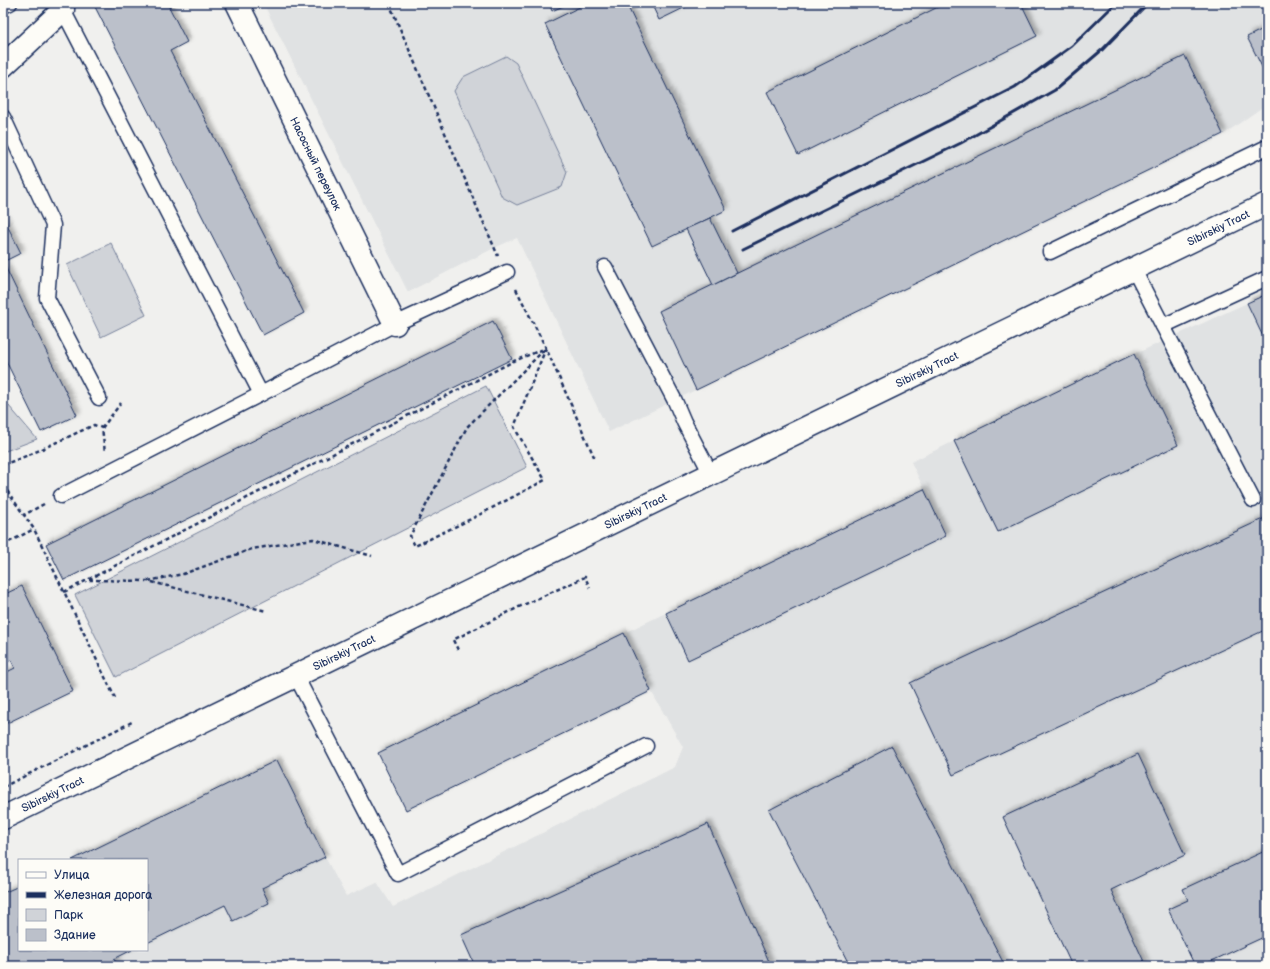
<svg xmlns="http://www.w3.org/2000/svg" width="1270" height="969" font-family="'Balsamiq Sans',sans-serif">
<style>
.built{fill:#e0e2e3}
.green{fill:#d0d3d8;stroke:#76819b}
.building{fill:#bbc0ca;stroke:#1b2f5e;filter:url(#shadow)}
.lines{fill:none;stroke-linecap:round;stroke-linejoin:round}
.service-casing{stroke:#1b2f5e;stroke-width:17}
.minor-casing{stroke:#1b2f5e;stroke-width:25}
.secondary-casing{stroke:#1b2f5e;stroke-width:25}
.path{stroke:#1b2f5e;stroke-width:2.5;stroke-dasharray:4 3;stroke-linecap:butt}
.service{stroke:#fdfcf7;stroke-width:14}
.minor{stroke:#fdfcf7;stroke-width:22}
.secondary{stroke:#fdfcf7;stroke-width:22}
.rail{stroke:#1b2f5e;stroke-width:3}
.labels{text-anchor:middle;stroke-width:3.5;stroke-linejoin:round;paint-order:stroke}
.street-label{font-size:11px;fill:#1b2f5e;stroke:#fdfcf7}
</style>
<defs>
<filter id="shadow"><feDropShadow dx="3.5" dy="-3.5" stdDeviation="2" flood-color="#0004"/></filter>
</defs>
<rect width="100%" height="100%" fill="#f0f0ee"/>
<filter id="ink" filterUnits="userSpaceOnUse"><feTurbulence type="fractalNoise" baseFrequency=".025" numOctaves="2"/><feDisplacementMap in="SourceGraphic" scale="8" xChannelSelector="R" yChannelSelector="G"/><feConvolveMatrix kernelMatrix="1 2 1 2 8 2 1 2 1" color-interpolation-filters="sRGB"/></filter>
<g filter="url(#ink)">
<g class="built">
<polygon points="263,3 1267,3 1267,104 1224,134 609,432 517,238 494,248 408,292"/>
<polygon points="1247,303 1267,345 1267,966 3,966 3,893 19,886 19,950 147,950 147,860 72,860 277,760 325,857 346,896 377,882 393,907 675,767 683,747 651,691 624,633 924,489 911,462 1135,354"/>
</g>
<g class="green">
<polygon points="506,56 516,63 567,172 562,187 517,205 502,197 454,91 463,77"/>
<polygon points="111,243 146,315 101,337 67,265"/>
<polygon points="486,386 527,467 116,677 75,595"/>
<polygon points="3,399 37,439 3,452"/>
</g>
<g class="building">
<polygon points="93,3 167,3 187,42 170,51 304,313 263,335"/>
<polygon points="549,3 570,3 552,11"/>
<polygon points="588,3 626,3 726,210 652,246 545,24"/>
<polygon points="651,3 694,3 659,20"/>
<polygon points="946,3 1021,3 1037,36 798,155 767,92"/>
<polygon points="1267,27 1267,77 1247,37"/>
<polygon points="1185,56 1223,134 696,390 659,311"/>
<polygon points="3,217 21,253 3,262"/>
<polygon points="710,218 737,273 713,285 686,229"/>
<polygon points="3,262 77,415 41,432 3,355"/>
<polygon points="1267,294 1267,345 1247,303"/>
<polygon points="493,321 512,359 64,580 46,544"/>
<polygon points="1134,354 1178,445 998,532 954,441"/>
<polygon points="924,489 946,536 688,660 666,613"/>
<polygon points="1267,517 1267,629 953,775 910,683"/>
<polygon points="22,586 73,691 3,725 3,674 15,668 11,660 5,663 3,659 3,595"/>
<polygon points="624,633 651,691 406,810 378,753"/>
<polygon points="892,746 1005,966 850,966 769,810"/>
<polygon points="1138,754 1185,855 1111,890 1146,966 1072,966 1003,817"/>
<polygon points="277,760 325,857 262,888 269,903 233,921 225,905 147,943 147,860 72,860"/>
<polygon points="708,824 771,966 475,966 461,935"/>
<polygon points="1267,850 1267,939 1266,936 1201,966 1195,966 1168,909 1188,900 1183,889"/>
<polygon points="19,886 19,950 132,950 114,959 118,966 3,966 3,893"/>
</g>
<g class="lines">
<defs>
<g id="service">
<polyline points="3,6 10,3"/>
<polyline points="63,10 261,394"/>
<polyline points="3,117 53,225 47,298 99,398"/>
<polyline points="1050,252 1267,147"/>
<polyline points="605,267 675,401 684,422 711,474"/>
<polyline points="1133,268 1253,500"/>
<polyline points="1163,326 1267,278"/>
<polyline points="61,496 261,394 395,324 507,272"/>
<polyline points="296,676 398,874 646,746"/>
</g>
<g id="minor">
<path id="s1" d="M237,3L395,324"/>
<polyline points="3,66 63,10 63,3"/>
</g>
<g id="secondary">
<path id="s2" d="M3,818L1267,204"/>
</g>
</defs>
<use href="#service" class="service-casing"/>
<use href="#minor" class="minor-casing"/>
<use href="#secondary" class="secondary-casing"/>
<g class="path">
<polyline points="389,3 498,256"/>
<polyline points="516,289 546,348 595,459"/>
<polygon points="546,348 514,427 545,480 475,517 415,546 410,536 467,427"/>
<polyline points="102,428 121,403"/>
<polyline points="3,465 31,454 94,425 102,428 105,452"/>
<polyline points="3,485 24,515"/>
<polyline points="44,504 24,515 34,529 115,698"/>
<polyline points="3,545 34,529"/>
<polyline points="89,580 148,581 266,611"/>
<polyline points="148,581 183,574 252,549 313,539 372,556"/>
<polyline points="64,592 514,361 546,348"/>
<polyline points="458,650 453,640 521,606 585,577 590,588"/>
<polyline points="3,787 134,721"/>
</g>
<use href="#service" class="service"/>
<use href="#minor" class="minor"/>
<use href="#secondary" class="secondary"/>
<g class="rail">
<polyline points="732,231 1015,87 1072,46 1116,3"/>
<polyline points="743,249 961,143 1055,90 1103,49 1148,3"/>
</g>
</g>
</g>
<g class="labels">
<g class="street-label">
<text dy="4" stroke="none"><textPath href="#s1" startOffset="179">Насосный переулок</textPath></text>
<text dy="4" stroke="none"><textPath href="#s2" startOffset="1351">Sibirskiy Tract</textPath></text>
<text dy="4" stroke="none"><textPath href="#s2" startOffset="1027">Sibirskiy Tract</textPath></text>
<text dy="4" stroke="none"><textPath href="#s2" startOffset="703">Sibirskiy Tract</textPath></text>
<text dy="4" stroke="none"><textPath href="#s2" startOffset="379">Sibirskiy Tract</textPath></text>
<text dy="4" stroke="none"><textPath href="#s2" startOffset="55">Sibirskiy Tract</textPath></text>
</g>
</g>
<rect width="1270" height="969" fill="none" stroke="#fdfcf7" stroke-width="16"/>
<rect x="8" y="8" width="1254" height="953" fill="none" stroke="#1b2f5e" stroke-width="1.5" filter="url(#ink)"/>
<rect x="18" y="859" width="130" height="92" fill="#fdfcf7" stroke="#a3aaba"/>
<rect x="26" y="872" width="20" height="6" fill="#fdfcf7" stroke="#a3aaba"/>
<text x="54" y="879" font-size="12" fill="#1b2f5e">Улица</text>
<rect x="26" y="892" width="20" height="6" fill="#1b2f5e" stroke="#a3aaba"/>
<text x="54" y="899" font-size="12" fill="#1b2f5e">Железная дорога</text>
<rect x="26" y="909" width="20" height="12" fill="#d0d3d8" stroke="#a3aaba"/>
<text x="54" y="919" font-size="12" fill="#1b2f5e">Парк</text>
<rect x="26" y="929" width="20" height="12" fill="#bbc0ca" stroke="#a3aaba"/>
<text x="54" y="939" font-size="12" fill="#1b2f5e">Здание</text>
</svg>
